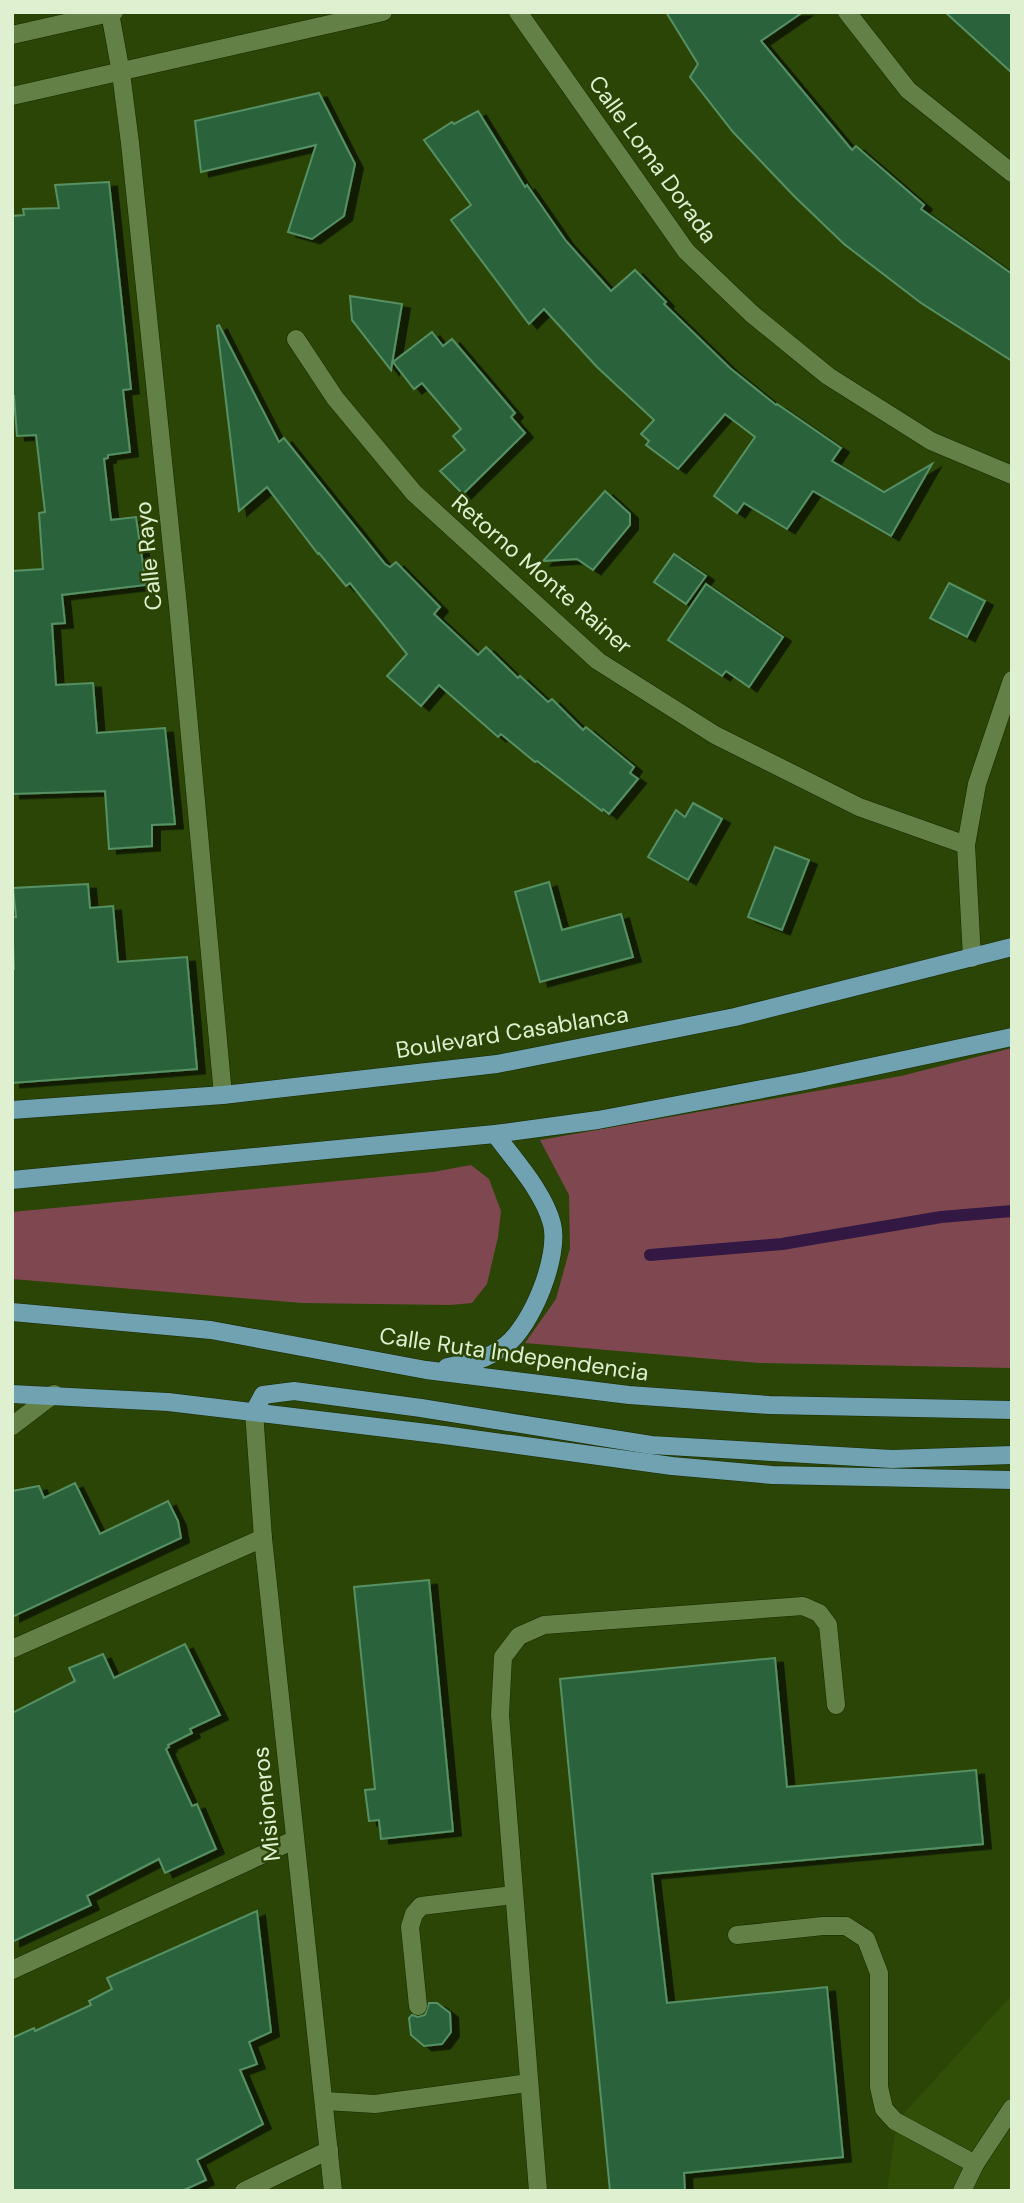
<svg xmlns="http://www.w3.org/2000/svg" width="1024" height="2203" font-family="'DM Sans',sans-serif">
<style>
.built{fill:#324f08}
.green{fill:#7f4850}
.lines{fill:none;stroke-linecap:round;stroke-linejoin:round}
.stream{stroke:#331844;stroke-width:12}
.building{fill:#2b643b;stroke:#569064;stroke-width:2;filter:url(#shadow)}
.minor-casing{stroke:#162900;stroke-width:19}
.major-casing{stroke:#162900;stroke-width:19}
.minor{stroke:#638046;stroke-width:18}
.major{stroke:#71a2b1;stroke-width:18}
.labels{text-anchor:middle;stroke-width:5;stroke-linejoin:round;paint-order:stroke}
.street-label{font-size:23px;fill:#dff0d1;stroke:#2b4507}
</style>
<defs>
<filter id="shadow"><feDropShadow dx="8" dy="4.5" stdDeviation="0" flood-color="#0009"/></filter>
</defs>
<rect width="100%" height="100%" fill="#2b4507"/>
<polygon class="built" points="1012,1995 1012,2191 887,2191 897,2121"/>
<g class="green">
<polygon points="1012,1048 1012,1368 760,1363 525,1343 556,1299 570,1248 569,1195 540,1140 901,1076"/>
<polygon points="471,1165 489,1179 501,1211 498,1237 487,1284 472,1303 450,1305 302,1303 12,1279 12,1212 433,1172"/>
</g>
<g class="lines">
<polyline class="stream" points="650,1255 782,1244 941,1217 1012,1211"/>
</g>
<g class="building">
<polygon points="666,12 803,12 761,41 852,150 856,146 924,205 921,209 1012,274 1012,361 921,303 844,244 794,196 733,132 690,77 698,64"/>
<polygon points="945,12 1012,12 1012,73"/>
<polygon points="319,93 355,164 344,216 312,239 288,232 316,145 201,172 195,121"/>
<polygon points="478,111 525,187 527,185 566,241 611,291 635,270 666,302 664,304 730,368 776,405 777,404 841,448 832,461 884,492 932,464 891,536 813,491 787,529 744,503 737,513 714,496 755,437 725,414 678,469 646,445 649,441 641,434 654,420 597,367 544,309 529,324 451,220 471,205 424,140 452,122 454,124"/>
<polygon points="109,182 131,389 123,390 130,452 108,455 108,458 104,459 111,520 136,517 146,585 62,595 65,623 52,624 56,685 93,683 97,733 165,728 175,824 152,825 152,846 109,849 105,791 12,794 12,571 43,569 39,513 45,512 36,435 17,436 14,396 12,396 12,216 24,215 23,209 59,208 55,185"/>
<polygon points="350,296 402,304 391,370 352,320"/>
<polygon points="219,325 279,442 284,438 385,564 390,567 396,562 440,607 434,614 478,655 486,647 518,678 520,676 548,702 552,699 583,730 586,727 634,767 630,773 638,779 609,814 603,809 602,811 537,761 535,762 501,734 498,737 439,685 421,706 387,676 407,654 350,583 346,586 319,553 318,554 267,487 239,511 217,326"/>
<polygon points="432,332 443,346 452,339 515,413 511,417 525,433 463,494 440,471 465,450 453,436 461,429 422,383 414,389 393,362"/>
<polygon points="605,491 630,514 630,525 593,570 577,559 543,561"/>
<polygon points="674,554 706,576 686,604 654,582"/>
<polygon points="949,583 985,601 967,637 930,618"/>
<polygon points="706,584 783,637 749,687 726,671 722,676 668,640"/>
<polygon points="693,803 722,819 688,880 648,857 676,810 685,817"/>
<polygon points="775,847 809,860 782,930 748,917"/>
<polygon points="549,882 562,930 621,914 633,957 540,982 515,892"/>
<polygon points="88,884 90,908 113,906 118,962 187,957 197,1069 12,1083 12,969 14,969 12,917 16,917 13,888"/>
<polygon points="75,1483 100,1534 168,1501 178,1521 181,1538 12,1617 12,1491 39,1486 44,1498"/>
<polygon points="429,1580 453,1831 381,1839 379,1820 369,1821 365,1790 375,1789 354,1587"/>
<polygon points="185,1644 220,1715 190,1729 192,1733 168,1745 169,1747 166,1749 192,1806 197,1804 216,1849 165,1873 159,1859 87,1896 91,1905 12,1942 12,1713 75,1681 69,1668 103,1654 114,1678"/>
<polygon points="775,1658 787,1787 976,1770 983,1844 652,1874 667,2003 827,1987 843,2157 684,2173 685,2191 610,2191 560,1679"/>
<polygon points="257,1911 271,2032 249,2042 257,2064 240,2070 263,2124 197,2160 206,2180 182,2191 12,2191 12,2038 34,2028 35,2031 91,2005 89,2001 112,1989 107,1978"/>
<polygon points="429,2003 437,2003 450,2013 451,2032 442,2044 424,2046 411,2035 409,2018 412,2015 418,2017 425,2015"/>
</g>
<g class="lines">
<defs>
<g id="minor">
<polyline points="518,12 686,251 752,314 828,376 931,441 1012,475"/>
<polyline points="847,12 908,90 1012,173"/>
<polyline points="110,13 121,73 130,143 178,606 223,1095"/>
<polyline points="12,35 114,12"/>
<polyline points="12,96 383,12"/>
<polyline points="296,339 335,398 414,493 598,661 715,735 859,807 966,845"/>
<polyline points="972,958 966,845 977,784 1012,680"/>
<polyline points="254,1412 263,1538 333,2191"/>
<polyline points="12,1426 54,1394"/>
<polyline points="12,1649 263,1538"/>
<polyline points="737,1935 823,1926 846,1926 866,1939 879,1973 879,2087 884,2109 895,2121 975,2164"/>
<polyline points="12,1970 294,1840"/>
<polyline points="418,2006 410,1927 414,1914 421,1906 513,1895"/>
<polyline points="325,2101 375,2104 528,2083"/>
<polyline points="244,2191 329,2150"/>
<polyline points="538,2191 500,1715 503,1657 519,1636 544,1625 803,1606 819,1613 828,1625 836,1705"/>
<polyline points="962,2191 975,2164 1012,2108"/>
</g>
<g id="major">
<polyline points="12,1110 223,1095 497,1064 735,1017 1012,947"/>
<polyline points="12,1180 495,1134 598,1120 805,1081 1012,1037"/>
<polyline points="12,1312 211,1330 426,1370 629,1395 769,1405 1012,1410"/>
<path d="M447,1367C470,1363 487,1360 506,1345C532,1325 560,1256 552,1224C544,1192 514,1160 495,1134"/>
<polyline points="12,1394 168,1402 444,1435 672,1466 772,1475 1012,1480"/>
<polyline points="254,1412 263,1395 294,1391 421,1408 651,1445 892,1459 1012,1455"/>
</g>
</defs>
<use href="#minor" class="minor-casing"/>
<use href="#major" class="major-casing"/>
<use href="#minor" class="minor"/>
<use href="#major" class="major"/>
</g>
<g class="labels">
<g class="street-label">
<text transform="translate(653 159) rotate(54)" y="8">Calle Loma Dorada</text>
<text transform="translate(148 556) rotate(-96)" y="8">Calle Rayo</text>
<text transform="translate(542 574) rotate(41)" y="8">Retorno Monte Rainer</text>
<text transform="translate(512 1032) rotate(-9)" y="8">Boulevard Casablanca</text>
<text transform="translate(514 1354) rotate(8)" y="8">Calle Ruta Independencia</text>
<text transform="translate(266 1804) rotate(-96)" y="8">Misioneros</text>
</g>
</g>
<rect width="1024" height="2203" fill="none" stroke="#dff0d1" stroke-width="28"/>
</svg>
